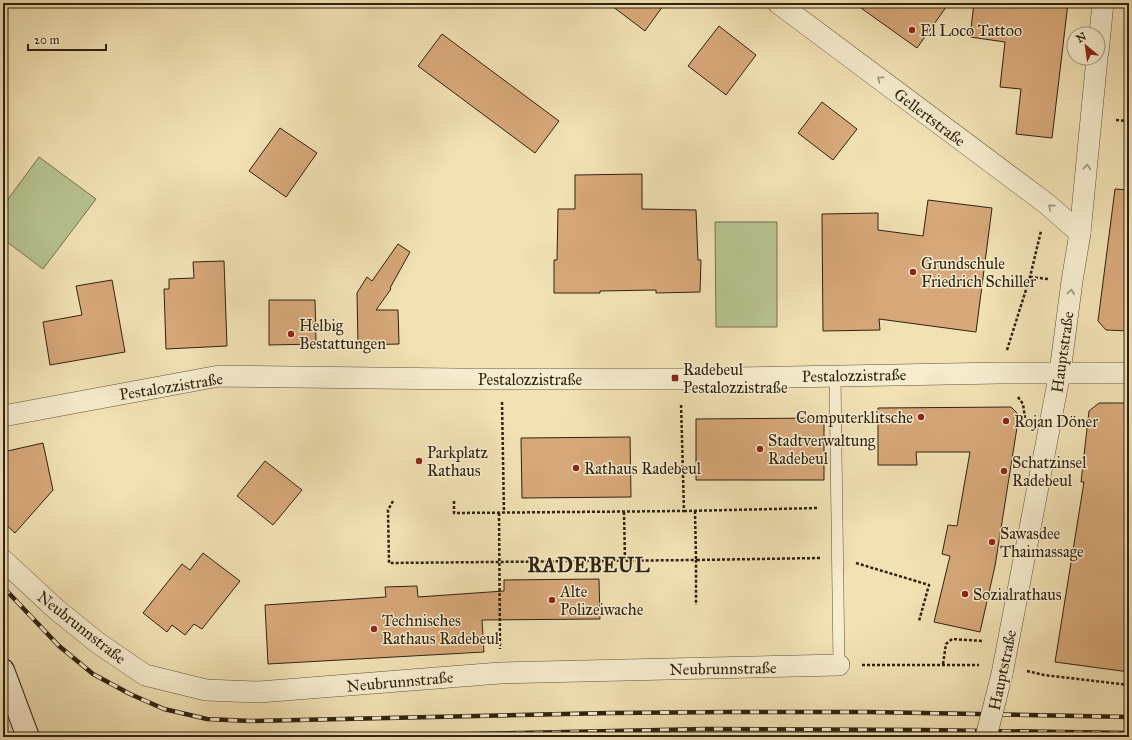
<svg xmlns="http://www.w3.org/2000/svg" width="1132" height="740" font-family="'IM FELL Great Primer',serif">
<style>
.green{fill:#b7c38f;stroke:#737250}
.building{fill:#d7a879;stroke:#2f2210}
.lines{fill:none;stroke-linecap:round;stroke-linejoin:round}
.lane-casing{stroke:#605239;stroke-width:12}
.street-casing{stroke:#605239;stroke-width:22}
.secondary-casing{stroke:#2f2210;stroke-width:24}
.path{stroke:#2f2210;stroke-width:2.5;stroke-dasharray:3 2;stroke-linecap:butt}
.lane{stroke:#f6ecce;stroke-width:11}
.street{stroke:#f6ecce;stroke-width:21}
.secondary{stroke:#f6ecce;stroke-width:22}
.rail-casing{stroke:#2f2210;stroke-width:4.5}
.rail{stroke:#f6ecce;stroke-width:3;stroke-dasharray:9;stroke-linecap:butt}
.street-bridge-casing{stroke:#605239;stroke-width:22;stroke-linecap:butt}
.street-bridge{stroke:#f6ecce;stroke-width:21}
.oneway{stroke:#9c9178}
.poi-dot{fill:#8f2418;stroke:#f6ecce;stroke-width:1.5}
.labels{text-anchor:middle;stroke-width:3;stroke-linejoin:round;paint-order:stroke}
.poi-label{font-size:16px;fill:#2f2210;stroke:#f6ecce;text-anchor:start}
.street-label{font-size:16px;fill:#2f2210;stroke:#f6ecce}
.district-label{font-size:20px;font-weight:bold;letter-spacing:1px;fill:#2f2210;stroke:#f6ecce}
</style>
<rect width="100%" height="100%" fill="#f1e1b3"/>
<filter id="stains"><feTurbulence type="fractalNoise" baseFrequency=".005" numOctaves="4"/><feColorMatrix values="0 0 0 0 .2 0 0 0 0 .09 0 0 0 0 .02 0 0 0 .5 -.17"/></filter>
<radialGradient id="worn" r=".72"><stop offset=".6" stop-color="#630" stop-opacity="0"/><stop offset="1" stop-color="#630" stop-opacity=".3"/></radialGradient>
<g class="green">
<polygon points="39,157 96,199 43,269 3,239 3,206"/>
<polygon points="715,222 777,222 777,327 716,327"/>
</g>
<g class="building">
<polygon points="608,3 665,3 645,31"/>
<polygon points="854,3 949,3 917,48"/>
<polygon points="974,3 1068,3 1052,138 1016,134 1021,89 1000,87 1005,42 970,37"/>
<polygon points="719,26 756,55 726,95 688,66"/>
<polygon points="442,34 559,121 535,153 418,66"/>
<polygon points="822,102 857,129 833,160 798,133"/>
<polygon points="280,128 317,153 286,197 249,171"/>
<polygon points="642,174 642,209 696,210 698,260 701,260 700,292 656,293 656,290 600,291 600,293 554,293 554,260 557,260 558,209 575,209 575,175"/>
<polygon points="1115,189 1129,190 1129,331 1106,330 1098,321"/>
<polygon points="928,200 992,208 976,332 879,319 880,330 823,331 822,214 878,213 878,230 923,236"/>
<polygon points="398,244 410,252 390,288 391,289 376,310 398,310 399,344 358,345 357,293 367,277 372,281"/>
<polygon points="224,261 227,346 166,349 164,289 169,289 169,279 194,278 193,262"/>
<polygon points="112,280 125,352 50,365 43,322 82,315 76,286"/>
<polygon points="269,300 315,300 316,344 269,345"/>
<polygon points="1099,403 1129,403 1129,672 1055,662 1084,482 1081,482 1089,411"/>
<polygon points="1011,407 1019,415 995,566 980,632 934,622 950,556 942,554 948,525 957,526 970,452 916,452 917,465 878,465 878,408"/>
<polygon points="824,418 824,480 696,480 696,419"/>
<polygon points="630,437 631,497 522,498 521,438"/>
<polygon points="43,443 53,490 15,533 3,522 3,452"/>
<polygon points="265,461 302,490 273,525 237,496"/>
<polygon points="203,553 240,581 202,629 194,624 185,635 172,625 167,632 143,613 182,564 190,570"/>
<polygon points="599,579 600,619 482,620 484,652 268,664 265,605 386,597 385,587 417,586 418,597 504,591 504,580"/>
</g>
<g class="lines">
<defs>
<polyline id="lane" points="835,376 839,665"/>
<g id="street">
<polyline points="778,3 1047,204 1080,233"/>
<polyline points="1098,53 1103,3"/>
<polyline points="3,416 219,376 456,379 680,379 1000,373 1129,373"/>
<polyline points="3,560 57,610 98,643 145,675 206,690 259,692 500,673 839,665"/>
<polyline points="1002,674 1060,372 1072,281 1080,233 1097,58"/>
</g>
<polyline id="secondary" points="3,670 28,737"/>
</defs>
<use href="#lane" class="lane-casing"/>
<use href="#street" class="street-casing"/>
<use href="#secondary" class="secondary-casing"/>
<g class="path">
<polyline points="1116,120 1129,121"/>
<polyline points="1030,277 1048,279"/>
<polyline points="1007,350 1030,277 1041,231"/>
<polyline points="1018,397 1023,404 1025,418"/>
<polyline points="502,402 504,513"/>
<polyline points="393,501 388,510 389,563 696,560 696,605"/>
<polyline points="454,501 454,513 684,511 681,403"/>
<polyline points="684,511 819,508"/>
<polyline points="695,511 696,560 820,558"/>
<polyline points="624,512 625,561"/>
<polyline points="499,513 500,649"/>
<polyline points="856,563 929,585 919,621"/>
<polyline points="943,664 946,644 952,639 983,641"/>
<polyline points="862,665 979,665"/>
<polyline points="1027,671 1044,675 1129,685"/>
</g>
<use href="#lane" class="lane"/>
<use href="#street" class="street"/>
<use href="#secondary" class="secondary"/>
<defs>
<g id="rail">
<polyline points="3,587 59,646 93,674 130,694 164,709 207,719 250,721 610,713 730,712 869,712 1129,717"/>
<polyline points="336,737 707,729 924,730 1129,733"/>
</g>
</defs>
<use href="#rail" class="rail-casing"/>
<use href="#rail" class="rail"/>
<defs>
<polyline id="street-bridge" points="986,737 1002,674"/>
</defs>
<use href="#street-bridge" class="street-bridge-casing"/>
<use href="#street-bridge" class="street-bridge"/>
</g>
<defs><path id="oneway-chevron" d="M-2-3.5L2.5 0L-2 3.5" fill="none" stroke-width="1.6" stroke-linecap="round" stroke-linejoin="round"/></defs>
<g class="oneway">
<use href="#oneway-chevron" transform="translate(880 79) rotate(-143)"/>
<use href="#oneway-chevron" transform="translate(1087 167) rotate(-85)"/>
<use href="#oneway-chevron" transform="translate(1051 207) rotate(-139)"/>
<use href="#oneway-chevron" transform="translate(1071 292) rotate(-83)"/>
</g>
<g class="poi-dot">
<circle cx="912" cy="30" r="4"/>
<circle cx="913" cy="272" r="4"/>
<circle cx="291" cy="334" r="4"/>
<rect x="671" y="374" width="8" height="8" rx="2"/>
<circle cx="921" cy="417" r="4"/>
<circle cx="1006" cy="421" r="4"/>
<circle cx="760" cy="449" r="4"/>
<circle cx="419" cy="461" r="4"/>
<circle cx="576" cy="468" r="4"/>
<circle cx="1004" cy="471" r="4"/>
<circle cx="992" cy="542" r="4"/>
<circle cx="965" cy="594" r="4"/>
<circle cx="552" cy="600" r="4"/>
<circle cx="374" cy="629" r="4"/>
</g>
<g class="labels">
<g class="poi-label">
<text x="920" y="36">El Loco Tattoo</text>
<text x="921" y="269">Grundschule<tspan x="921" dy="18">Friedrich Schiller</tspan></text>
<text x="299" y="331">Helbig<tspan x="299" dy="18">Bestattungen</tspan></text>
<text x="683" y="375">Radebeul<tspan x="683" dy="18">Pestalozzistraße</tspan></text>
<text x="913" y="423" text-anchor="end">Computerklitsche</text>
<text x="1014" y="427">Rojan Döner</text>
<text x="768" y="446">Stadtverwaltung<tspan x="768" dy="18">Radebeul</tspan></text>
<text x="427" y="458">Parkplatz<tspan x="427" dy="18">Rathaus</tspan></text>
<text x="1012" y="468">Schatzinsel<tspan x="1012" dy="18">Radebeul</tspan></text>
<text x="584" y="474">Rathaus Radebeul</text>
<text x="1000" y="539">Sawasdee<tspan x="1000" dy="18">Thaimassage</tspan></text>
<text x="560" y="597">Alte<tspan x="560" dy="18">Polizeiwache</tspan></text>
<text x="973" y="600">Sozialrathaus</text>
<text x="382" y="626">Technisches<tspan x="382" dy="18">Rathaus Radebeul</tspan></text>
</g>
<g class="street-label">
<text transform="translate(930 117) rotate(37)" y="6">Gellertstraße</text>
<text transform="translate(1062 352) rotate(-82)" y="6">Hauptstraße</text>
<text transform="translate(854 375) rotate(-1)" y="6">Pestalozzistraße</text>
<text x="530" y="385">Pestalozzistraße</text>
<text transform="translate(171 386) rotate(-9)" y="6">Pestalozzistraße</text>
<text transform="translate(82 627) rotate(38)" y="6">Neubrunnstraße</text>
<text transform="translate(723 668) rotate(-1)" y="6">Neubrunnstraße</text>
<text transform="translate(1002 670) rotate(-78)" y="6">Hauptstraße</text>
<text transform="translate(400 681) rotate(-5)" y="6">Neubrunnstraße</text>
</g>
<g class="district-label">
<text x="589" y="572">RADEBEUL</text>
</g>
</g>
<rect width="1132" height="740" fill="none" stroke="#f1e1b3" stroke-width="16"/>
<rect x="4" y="4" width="1124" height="732" fill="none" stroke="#2f2210" stroke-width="2"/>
<rect x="8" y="8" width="1116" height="724" fill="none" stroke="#2f2210"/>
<g transform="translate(1086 46) rotate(331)"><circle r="19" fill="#f6ecce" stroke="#a69b82"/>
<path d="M0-3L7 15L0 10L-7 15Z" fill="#8f2418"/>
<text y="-6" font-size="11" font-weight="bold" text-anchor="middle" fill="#2f2210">N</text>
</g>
<path d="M28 44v6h78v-6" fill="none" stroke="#2f2210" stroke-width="2"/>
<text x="34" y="44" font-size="12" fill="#2f2210" stroke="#f6ecce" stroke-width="3" paint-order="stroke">20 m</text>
<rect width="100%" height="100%" filter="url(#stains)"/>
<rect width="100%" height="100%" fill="url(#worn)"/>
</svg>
